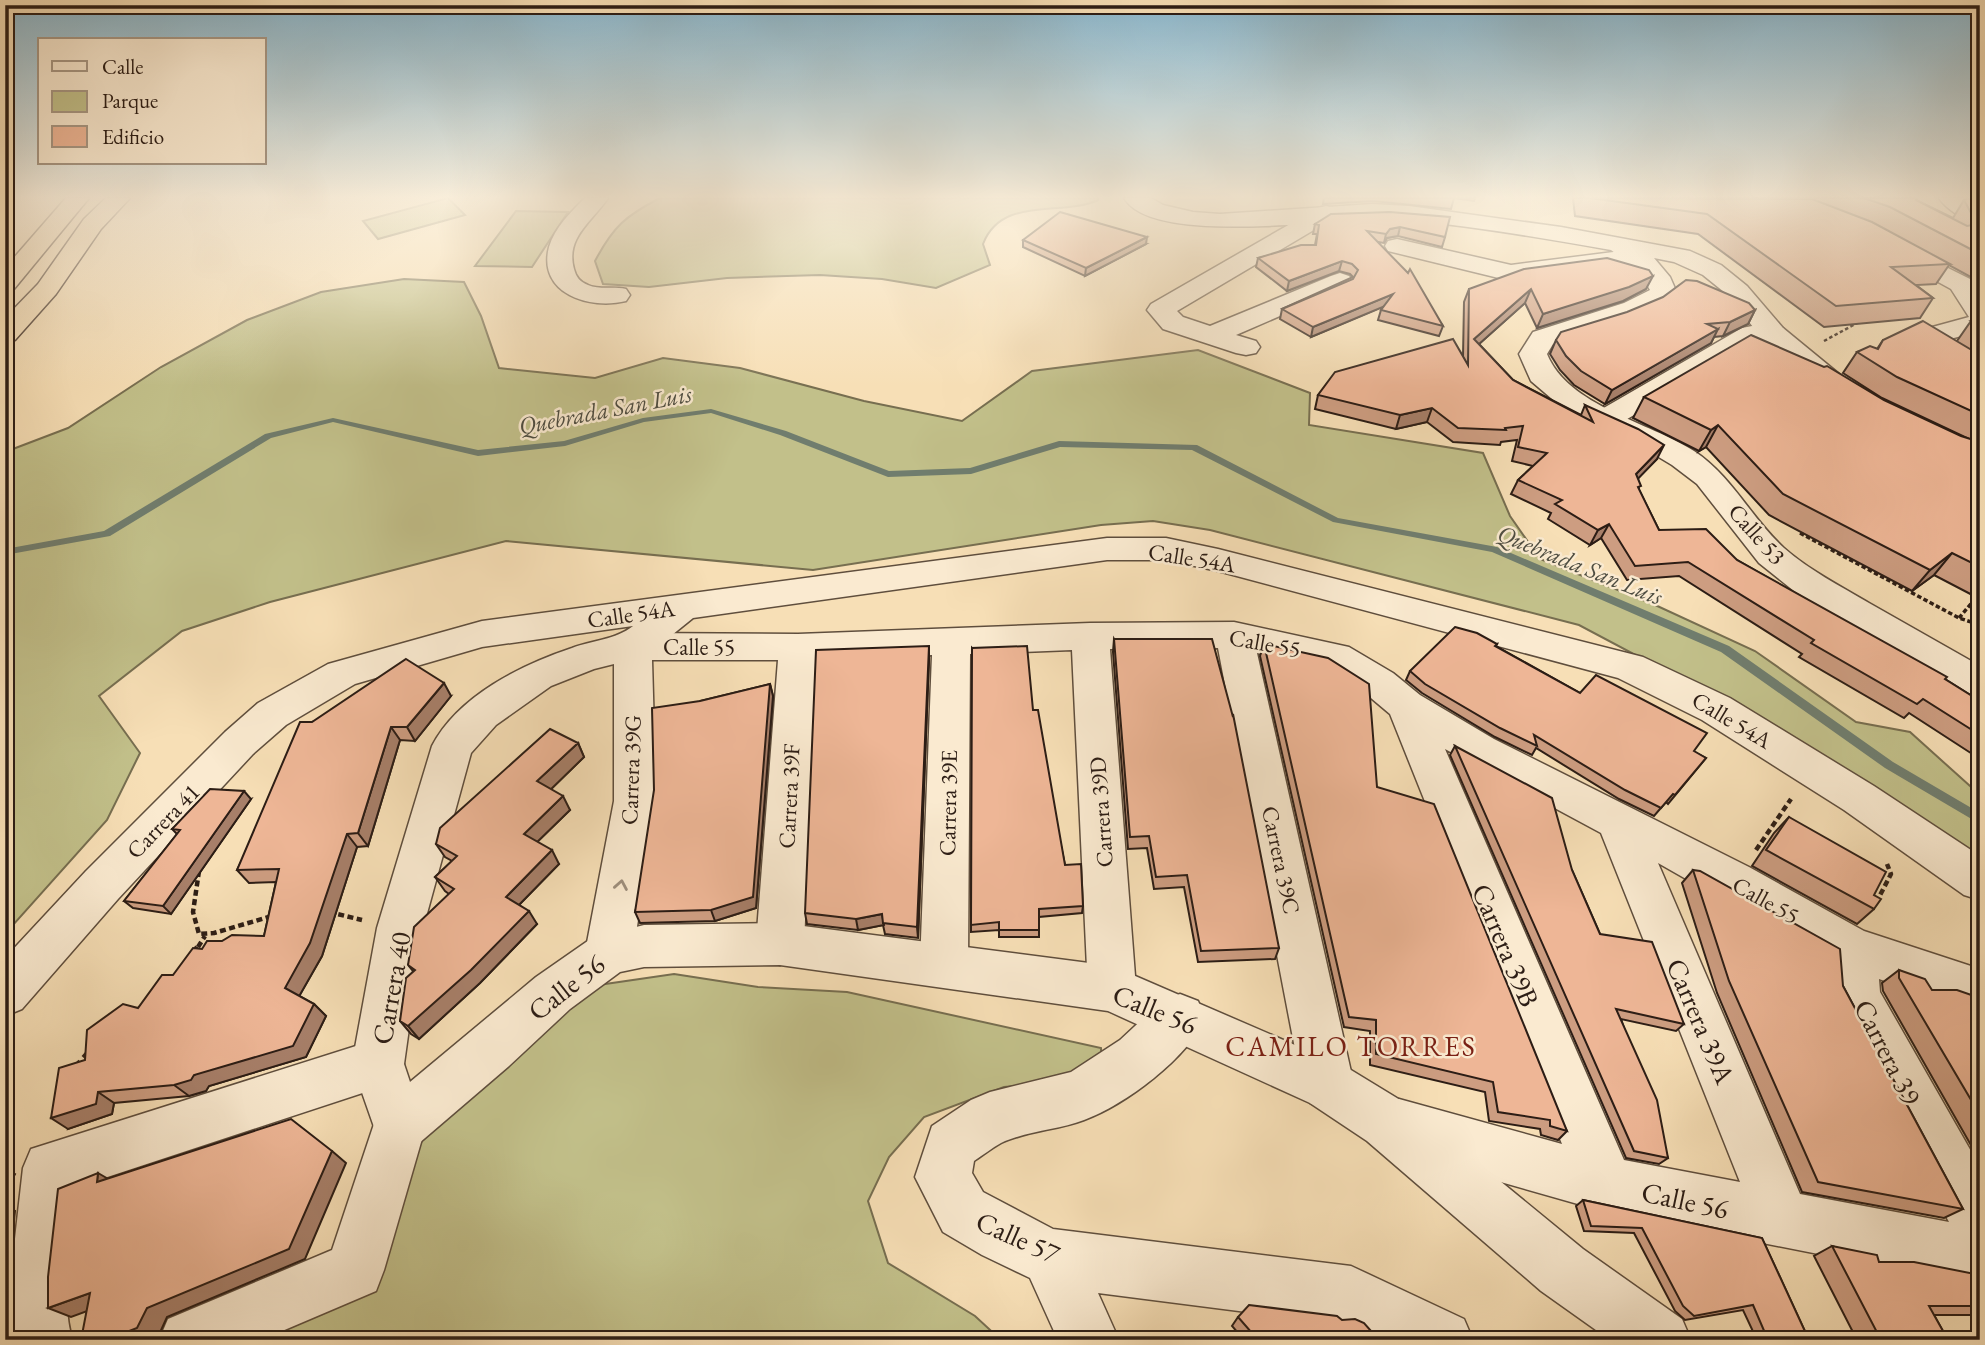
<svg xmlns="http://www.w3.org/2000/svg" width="1985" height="1345" font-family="'EB Garamond',serif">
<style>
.green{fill:#c2c08a;stroke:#776e50;stroke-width:2}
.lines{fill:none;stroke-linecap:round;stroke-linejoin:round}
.stream{fill:#707d6e;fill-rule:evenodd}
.minor-casing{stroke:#5f4e3d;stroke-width:3}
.tertiary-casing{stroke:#5f4e3d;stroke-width:3}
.secondary-casing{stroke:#2c1d15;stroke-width:3}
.trunk-casing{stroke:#2c1d15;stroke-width:3}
.path-far3{stroke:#2c1d15;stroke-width:2.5;stroke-dasharray:3.5 2.5;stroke-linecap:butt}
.path-far2{stroke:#2c1d15;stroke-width:3.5;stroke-dasharray:4.5 2.5;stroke-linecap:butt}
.path-far1{stroke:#2c1d15;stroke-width:4.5;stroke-dasharray:6 3.5;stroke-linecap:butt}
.path{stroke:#2c1d15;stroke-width:6;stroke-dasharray:7 5;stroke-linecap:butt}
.minor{fill:#faead0;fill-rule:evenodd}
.tertiary{fill:#faead0;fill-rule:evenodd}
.secondary{fill:#faead0;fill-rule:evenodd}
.trunk{fill:#f7dfb6;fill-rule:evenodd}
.wall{fill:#cd9d81;stroke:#2c1d15;stroke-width:2}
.shaded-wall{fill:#a77f69;stroke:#2c1d15;stroke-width:2}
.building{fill:#eeb696;stroke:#2c1d15;stroke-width:2}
.oneway{stroke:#9d8e7c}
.labels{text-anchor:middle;stroke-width:5;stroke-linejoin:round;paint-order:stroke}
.street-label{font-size:23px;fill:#2c1d15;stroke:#faead0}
.water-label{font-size:24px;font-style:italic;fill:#4e4d41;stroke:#faead0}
.near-street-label{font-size:28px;fill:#2c1d15;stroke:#faead0}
.near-neighbourhood-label{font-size:28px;letter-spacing:2px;fill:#7a1f14;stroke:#faead0}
</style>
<rect width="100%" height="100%" fill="#f7dfb6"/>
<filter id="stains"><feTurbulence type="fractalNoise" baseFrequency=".00286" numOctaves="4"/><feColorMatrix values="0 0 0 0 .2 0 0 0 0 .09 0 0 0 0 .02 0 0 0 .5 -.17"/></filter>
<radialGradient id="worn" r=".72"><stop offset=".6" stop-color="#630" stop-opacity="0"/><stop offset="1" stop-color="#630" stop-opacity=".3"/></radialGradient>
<g class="green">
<polygon points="448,198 465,215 378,239 363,221"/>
<path d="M660,198H1098V200C1062,217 1002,195 983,244L990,265L936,288L882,279L820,275L727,278L649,287L603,284L595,261C613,227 625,216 660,198Z"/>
<polygon points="516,211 568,212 532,267 475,266"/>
<polygon points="404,279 464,282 481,316 499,368 595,378 663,358 740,368 864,401 962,421 1032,371 1198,350 1310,393 1309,425 1483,453 1510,516 1540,559 1653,604 1755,651 1856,722 1910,732 1980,795 1980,870 1779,731 1579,625 1210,530 1153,521 1101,525 813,570 506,541 270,602 182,631 99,696 140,753 107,820 5,934 5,452 68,428 161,367 247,320 321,292"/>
<polygon points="674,974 758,987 847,992 1101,1048 1102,1078 1004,1087 924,1117 889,1157 868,1201 888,1263 975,1316 1001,1340 209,1340 332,1254 364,1195 578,988"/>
</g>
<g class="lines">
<polygon class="stream" points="711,409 786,431 889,471 970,468 1059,441 1197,445 1338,518 1497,547 1729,646 1893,762 1980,813 1980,824 1885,768 1721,652 1492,552 1333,522 1192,450 1060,447 971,474 888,477 780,435 711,413 644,422 565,446 478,456 333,422 271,438 110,536 5,555 5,549 104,531 265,434 333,418 478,450 564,441 643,418"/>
<defs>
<g id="minor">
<path d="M585,198H608C593,221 565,237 574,269C576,277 580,282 588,285C599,290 614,286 626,289L630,295L626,301C590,310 537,294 549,247C555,227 571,212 585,198Z"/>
<polygon points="1326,206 1334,208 1338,213 1334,218 1177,311 1183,317 1210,326 1331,276 1340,273 1349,276 1353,281 1349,286 1236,335 1256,341 1260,347 1256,353 1246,355 1236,353 1163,329 1147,310 1151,304 1318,208"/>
<polygon points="1397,239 1511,265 1637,249 1646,251 1649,256 1646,261 1637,263 1511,281 1388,251 1385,246 1388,241"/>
<polygon points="1898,243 1970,279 1980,293 1980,331 1924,346 1914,344 1910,338 1914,332 1969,317 1951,289 1889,255 1886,250 1889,245"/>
<polygon points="1752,326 1783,328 1787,334 1783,340 1758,342 1617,425 1606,428 1595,425 1591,419 1595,413 1742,328"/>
<path d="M1234,622L1349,647L1393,673L1420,695L1494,739L1749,867L1864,931L1980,969V1015L1879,979L1880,992L1980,1167V1286L1606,1212L1399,1153L1380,1145L1372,1126L1380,1107L1399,1099L1562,1144L1390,714L1365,693L1325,668L1257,653L1354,1085L1346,1103L1328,1111L1310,1103L1302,1085L1218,648L1110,649L1136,989L1129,1005L1112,1012L1095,1005L1088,989L1072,650L970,654L968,965L961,981L944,987L927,981L920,965L932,655L816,660L804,944L797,959L780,965L763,959L756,944L778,660H652L656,801L633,953L626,968L609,975L592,968L585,953L614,801V646L620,636L633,633L798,634L1090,623ZM1445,749L1601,833L1740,1182L1624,1160ZM1658,863L1828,960L1831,997L1839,1013L1949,1222L1800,1194Z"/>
<path d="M1180,994L1198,1001L1205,1018C1188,1058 1125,1105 1084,1120C1058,1130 1026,1131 1001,1143C992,1148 983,1155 974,1161L972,1173L983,1192L1053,1229L1351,1266L1464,1319L1473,1340H1377L1347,1325L1098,1293L1119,1340H1058L1030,1278L982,1255L943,1232L915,1177L932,1126L971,1100L990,1092L1071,1072L1120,1040L1162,1001Z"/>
<path d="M378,1039L396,1046L404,1064L396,1082L77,1187C76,1229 58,1302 73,1340H11L10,1283L23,1168L31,1149Z"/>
<polygon points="399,1098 418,1106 426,1125 384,1270 376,1291 261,1340 159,1340 168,1319 332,1250 380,1106"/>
</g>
<g id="tertiary">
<path d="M1124,198H1151L1163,205L1193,212L1220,214L1372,204L1409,206L1561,227L1690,251L1721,265L1747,286L1783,328L1850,383L1855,389L1850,395L1840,398L1830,395L1763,340L1729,296L1703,275L1674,262L1654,258L1670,277L1677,293C1662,315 1581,335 1553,344L1547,354C1568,406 1649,422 1694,451C1732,476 1751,518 1784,548C1809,570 1840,586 1869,603C1906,624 1943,645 1980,666V698L1966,694L1794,591L1759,563L1697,484L1672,465L1632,441L1565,410L1531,381L1519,354L1533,332L1624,303L1650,290L1638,270L1611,250C1544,238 1477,227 1410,220C1351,214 1155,250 1124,198Z"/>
<path d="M1107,538H1166L1218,549L1643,657L1730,698L1874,786L1980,856V900L1964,895L1844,810L1702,720L1618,678L1218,571L1166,560H1107L693,618L646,656L594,669L551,686L496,725L471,753L423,928L404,1064L410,1082L536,977L592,938L644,925L780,923L1112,966L1346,1067L1405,1103L1583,1249L1682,1319L1691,1340H1610L1541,1291L1367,1141L1310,1103L1108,1011L780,965L644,967L620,972L570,1009L509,1066L418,1144L399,1152L380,1144L352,1064L377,928L432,746C458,696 521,665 572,648C593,640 615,640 633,626L482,647L355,684L286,725L253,754L118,899L22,1009L5,1016V958L86,871L225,732L258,703L328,664L482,621Z"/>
</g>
<path id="secondary" d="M1939,198H1965L1980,207V225C1966,222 1946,209 1939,198Z"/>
<g id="trunk">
<polygon points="66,198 89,198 14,289 5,292 5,268"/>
<polygon points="106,198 130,198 101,229 56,294 15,340 5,342 5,318 38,284 84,219"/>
</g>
</defs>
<use href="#minor" class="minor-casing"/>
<use href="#tertiary" class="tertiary-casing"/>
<use href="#secondary" class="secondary-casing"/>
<use href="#trunk" class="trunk-casing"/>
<polyline class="path-far3" points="1824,341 1859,322"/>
<g class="path-far2">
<polyline points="1800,533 1959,618 1980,625"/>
<polyline points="1959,618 1980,593"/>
</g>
<g class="path-far1">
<polyline points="1756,850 1791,799"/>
<polyline points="199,871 193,912 199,934 214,933 272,916"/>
<polyline points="1876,903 1891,874 1887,864"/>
<polyline points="329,912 362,920"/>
<polyline points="198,947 205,936"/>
</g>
<g class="path">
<polyline points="194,953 199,945"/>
<polyline points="76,1067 89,1052"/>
</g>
<use href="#minor" class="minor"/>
<use href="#tertiary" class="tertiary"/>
<use href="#secondary" class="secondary"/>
<use href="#trunk" class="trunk"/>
</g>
<g class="wall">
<polygon points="1324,198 1475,198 1474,201 1454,198 1451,209 1373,201 1323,204"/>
<polygon points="1573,198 1917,198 1916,200 1953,218 1964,200 1980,204 1980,281 1975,281 1971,277 1949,265 1936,284 1916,285 1933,298 1920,318 1824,327 1698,234 1575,216"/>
<polygon points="1390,212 1445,237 1442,247 1398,236 1387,238 1384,243 1378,242 1443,326 1439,336 1378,320 1381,310 1384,306 1311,337 1280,319 1282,309 1353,277 1350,274 1339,271 1287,291 1256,267 1258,258 1315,245 1317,234 1313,234 1315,224"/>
<polygon points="1023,240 1146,244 1085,276 1023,247"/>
<polygon points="1469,289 1646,289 1623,301 1537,328 1525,303 1479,344 1513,380 1581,415 1585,405 1657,459 1638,478 1639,490 1659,530 1737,560 1945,679 1980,701 1980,759 1909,713 1904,718 1799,657 1802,654 1679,576 1627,580 1601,538 1590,545 1548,519 1551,513 1511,494 1518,480 1533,466 1512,461 1517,440 1501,442 1500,445 1453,442 1427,422 1396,429 1315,409 1318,395 1463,357 1464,302"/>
<polygon points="1755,310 1748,324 1723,336 1714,337 1711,343 1605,404 1574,385 1560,370 1550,354 1556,340"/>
<polygon points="1980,319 1980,599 1934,575 1912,591 1769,515 1706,447 1699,451 1633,418 1644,397 1884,400 1961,436 1969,439 1882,398 1843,373 1857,352 1877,349 1883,340 1957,341 1971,321"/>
<polygon points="1114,639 1279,948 1275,959 1198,962 1184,887 1154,889 1147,848 1128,849 1113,652"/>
<polygon points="1264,644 1377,787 1567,1131 1558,1140 1541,1135 1540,1129 1489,1121 1485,1092 1370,1065 1370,1031 1344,1027 1260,656"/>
<polygon points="1497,644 1496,646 1580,693 1706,758 1668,804 1666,802 1654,816 1619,799 1536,748 1532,755 1495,737 1422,693 1406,680 1410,671"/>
<polygon points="929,646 929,658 918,938 885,934 883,925 858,930 807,924 805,913"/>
<polygon points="972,648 1033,710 1065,865 1083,906 1082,913 1039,917 1039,937 999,937 999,930 971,932"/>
<polygon points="770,684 773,696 756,908 715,921 640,923 635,912 700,701"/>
<polygon points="451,696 415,741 400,740 368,846 357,847 322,956 299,996 314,1004 326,1016 306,1057 209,1086 206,1091 189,1096 114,1103 112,1114 68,1129 85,1060 138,1008 202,949 222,941 264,936 276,882 249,883 237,870 312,722"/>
<polygon points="578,743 584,757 551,789 570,810 537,842 559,864 519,905 537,924 480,983 419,1039 411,1034 400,1021 413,971 408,965 449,894 445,891 435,877 452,861 445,857 436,844"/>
<polygon points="1455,746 1572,870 1600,934 1684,1024 1676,1031 1621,1019 1668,1158 1659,1164 1626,1158 1450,755"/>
<polygon points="251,799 171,914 133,908 124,901 177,834 172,829"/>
<polygon points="1789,817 1874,895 1874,909 1857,924 1752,866 1774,833"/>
<polygon points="1693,870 1843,986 1963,1209 1944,1218 1802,1192 1717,993 1682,883"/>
<polygon points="1899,970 1932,990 1980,998 1980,1161 1883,991 1882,983"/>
<polygon points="1583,1200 1762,1238 1809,1340 1757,1340 1743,1310 1685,1320 1675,1311 1634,1233 1584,1231 1576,1206"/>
<polygon points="1832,1246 1879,1262 1980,1275 1980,1315 1934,1315 1948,1340 1857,1340 1814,1256"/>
<polygon points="1238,1317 1379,1340 1244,1340 1232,1326"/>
</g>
<g class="shaded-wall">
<polygon points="1400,227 1398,236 1387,238 1384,243 1386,234 1390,229"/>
<polygon points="1147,237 1146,244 1085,276 1086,268"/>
<polygon points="1342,261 1339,271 1287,291 1289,281"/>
<polygon points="1653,276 1646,289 1623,301 1537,328 1543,314"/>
<polygon points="1531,289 1525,303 1469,353 1474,339"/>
<polygon points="1393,294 1390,304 1311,337 1313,327"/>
<polygon points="1755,310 1748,324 1723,336 1730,322"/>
<polygon points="1718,329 1711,343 1605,404 1612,390"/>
<polygon points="1432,408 1427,422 1396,429 1400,415"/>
<polygon points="1718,425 1706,447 1699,451 1711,430"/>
<polygon points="1664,445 1657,459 1629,488 1636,474"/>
<polygon points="1609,524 1601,538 1590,545 1598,530"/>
<polygon points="1952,553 1934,575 1912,591 1930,570"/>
<polygon points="929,646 929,658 918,938 917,927"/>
<polygon points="444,683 451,696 415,741 407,727"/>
<polygon points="770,684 773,696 756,908 715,921 711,910"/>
<polygon points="391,727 400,740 368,846 358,833"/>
<polygon points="578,743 584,757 544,796 537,781"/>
<polygon points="244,791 251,799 171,914 163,906"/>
<polygon points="563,796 570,810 531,848 524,834"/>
<polygon points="347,834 357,847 322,956 297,1000 285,988"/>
<polygon points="552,850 559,864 514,910 506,897"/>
<polygon points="529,911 537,924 480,983 419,1039 408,1026"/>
<polygon points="882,914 884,925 858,930 856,919"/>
<polygon points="314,1004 326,1016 306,1057 209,1086 206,1091 189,1096 174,1085 194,1075"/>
<polygon points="98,1092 114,1103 112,1114 68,1129 51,1118"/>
<polygon points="332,1151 346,1163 305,1259 167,1317 158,1337 149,1340 106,1340 147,1308"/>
<polygon points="5,1168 15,1174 5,1192"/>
<polygon points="98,1173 117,1184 97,1182"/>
<polygon points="5,1207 15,1211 7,1283 10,1340 5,1340"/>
<polygon points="90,1293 112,1302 71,1317 48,1308"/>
</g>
<g class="building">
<polygon points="1590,198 1812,199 1872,222 1950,264 1891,267 1933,298 1836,306 1707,214"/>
<polygon points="1864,198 1917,198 1916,200 1967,226 1977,224 1964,200 1968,198 1980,204 1980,254 1890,207"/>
<polygon points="1060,212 1147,237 1086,268 1023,240"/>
<polygon points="1390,212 1450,217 1445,237 1400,227 1390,229 1386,234 1367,231 1408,273 1410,269 1443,326 1381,310 1393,294 1313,327 1282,309 1353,279 1358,270 1352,264 1342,261 1289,281 1258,258 1301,245 1316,245 1319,225 1315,224 1331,214"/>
<polygon points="1607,258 1649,270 1653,276 1629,287 1543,314 1531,289 1474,339 1513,380 1593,422 1585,405 1638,429 1664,445 1636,474 1641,486 1638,487 1659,530 1706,529 1737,560 1947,677 1945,679 1980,701 1980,735 1923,699 1917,704 1811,643 1814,640 1688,562 1635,566 1609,524 1598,530 1555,504 1562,500 1518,480 1547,453 1518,447 1523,426 1505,428 1506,430 1458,428 1432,408 1400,415 1318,395 1335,372 1453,339 1468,365 1469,289 1524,269"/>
<polygon points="1686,280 1697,281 1749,303 1755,310 1730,322 1707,324 1718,329 1612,390 1581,371 1566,356 1556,340 1561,332 1627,312 1663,297"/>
<polygon points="1980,319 1980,326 1971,321"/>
<polygon points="1923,321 1980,355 1980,415 1897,377 1857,352 1870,346 1878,349 1883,340"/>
<polygon points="1751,335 1824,367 1827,366 1884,400 1961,436 1980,442 1980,567 1952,553 1930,570 1783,494 1718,425 1711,430 1644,397"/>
<polygon points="1455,627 1477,633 1497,644 1495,646 1580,693 1596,675 1707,733 1694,751 1706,758 1675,795 1673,794 1661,808 1625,790 1534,735 1537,746 1500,728 1425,684 1410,671"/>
<polygon points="1114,639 1212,639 1233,717 1233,714 1279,948 1201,951 1187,875 1156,877 1149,836 1130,837"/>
<polygon points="1264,644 1328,658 1369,684 1377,787 1434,804 1567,1131 1550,1126 1550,1120 1498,1112 1493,1082 1376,1054 1376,1020 1349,1017"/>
<polygon points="929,646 917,927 883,923 882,914 856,919 805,913 816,650"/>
<polygon points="1027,646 1033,710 1038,710 1065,865 1081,864 1083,906 1039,909 1039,930 999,930 999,922 971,925 972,648"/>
<polygon points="406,659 444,683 407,727 391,727 358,833 347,834 310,943 285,988 314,1004 293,1046 194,1075 191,1080 174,1085 98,1092 96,1104 51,1118 59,1068 85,1060 87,1030 123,1004 138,1008 162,975 173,975 193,948 202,949 207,941 222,941 232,935 264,936 279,869 237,870 300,722 312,722"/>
<polygon points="770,684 753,897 711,910 635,912 654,790 652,708 700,701"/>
<polygon points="550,729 578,743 537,781 563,796 524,834 552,850 506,897 529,911 471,970 408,1026 400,1021 406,978 415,970 408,965 414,927 454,889 435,877 457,856 436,844 440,828"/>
<polygon points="1455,746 1552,798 1572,870 1600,934 1652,942 1684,1024 1616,1009 1657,1100 1668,1158 1634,1151"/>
<polygon points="210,789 244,791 163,906 124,901 180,830 172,829"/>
<polygon points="1789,817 1886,872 1874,895 1881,899 1874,909 1766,850"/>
<polygon points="1693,870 1700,871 1840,949 1843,986 1963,1209 1818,1182 1729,981"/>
<polygon points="1899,970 1925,979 1932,990 1957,990 1980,998 1980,1115 1899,978"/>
<polygon points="291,1119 332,1151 289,1249 147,1308 137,1328 106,1340 81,1340 90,1293 48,1308 48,1277 58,1189 98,1173 97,1182"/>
<polygon points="1583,1200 1762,1238 1809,1340 1768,1340 1753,1305 1694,1316 1683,1306 1642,1228 1591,1226"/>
<polygon points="1832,1246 1877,1255 1879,1262 1914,1262 1980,1275 1980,1306 1929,1306 1948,1340 1881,1340"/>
<polygon points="1249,1305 1337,1316 1342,1320 1355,1319 1364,1323 1379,1340 1258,1340 1238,1317"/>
</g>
<defs><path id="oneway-chevron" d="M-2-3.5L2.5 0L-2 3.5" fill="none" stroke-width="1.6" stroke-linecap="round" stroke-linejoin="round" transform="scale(1.75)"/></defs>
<use class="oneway" href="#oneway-chevron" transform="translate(621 885) rotate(-80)"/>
<linearGradient id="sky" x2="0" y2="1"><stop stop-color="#8ab8cf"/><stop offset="0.51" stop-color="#fbf1de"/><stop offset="1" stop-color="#fbf1de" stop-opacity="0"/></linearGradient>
<rect width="1985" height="386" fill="url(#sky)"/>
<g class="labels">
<g class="street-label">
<text transform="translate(1757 534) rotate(48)" y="8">Calle 53</text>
<text transform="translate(1192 558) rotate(9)" y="8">Calle 54A</text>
<text transform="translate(631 614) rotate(-8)" y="8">Calle 54A</text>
<text transform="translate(1265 643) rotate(10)" y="8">Calle 55</text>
<text x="699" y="655">Calle 55</text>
<text transform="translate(1732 720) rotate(31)" y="8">Calle 54A</text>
<text transform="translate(631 770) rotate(-88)" y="8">Carrera 39G</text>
<text transform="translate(789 796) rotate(-87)" y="8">Carrera 39F</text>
<text transform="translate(948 803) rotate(-89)" y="8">Carrera 39E</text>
<text transform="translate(1101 812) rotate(-94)" y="8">Carrera 39D</text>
<text transform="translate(163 821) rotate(-46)" y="8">Carrera 41</text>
<text transform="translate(1281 860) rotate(78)" y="8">Carrera 39C</text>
<text transform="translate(1766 900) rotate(29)" y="8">Calle 55</text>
</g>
<g class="water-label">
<text transform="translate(605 410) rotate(-11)" y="8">Quebrada San Luis</text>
<text transform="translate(1580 565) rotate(22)" y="8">Quebrada San Luis</text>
</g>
<g class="near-street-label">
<text transform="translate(1506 945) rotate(67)" y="10">Carrera 39B</text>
<text transform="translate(566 987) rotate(-38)" y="10">Calle 56</text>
<text transform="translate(391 988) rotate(-80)" y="10">Carrera 40</text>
<text transform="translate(1155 1009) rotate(22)" y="10">Calle 56</text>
<text transform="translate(1701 1021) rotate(67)" y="10">Carrera 39A</text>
<text transform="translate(1888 1052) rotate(63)" y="10">Carrera 39</text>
<text transform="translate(1685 1200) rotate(12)" y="10">Calle 56</text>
<text transform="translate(1018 1237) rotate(24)" y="10">Calle 57</text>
</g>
<g class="near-neighbourhood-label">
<text x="1351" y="1056">CAMILO TORRES</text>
</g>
</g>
<rect width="1985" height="1345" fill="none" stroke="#f7dfb6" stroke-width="28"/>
<rect x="7" y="7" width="1971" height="1331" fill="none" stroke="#2c1d15" stroke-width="3.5"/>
<rect x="14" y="14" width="1957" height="1317" fill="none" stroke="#2c1d15" stroke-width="2"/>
<rect x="38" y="38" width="228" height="126" fill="#faead0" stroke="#a89885" stroke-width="2"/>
<rect x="52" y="61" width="35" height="10" fill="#faead0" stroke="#a89885" stroke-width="2"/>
<text x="102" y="74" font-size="21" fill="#2c1d15">Calle</text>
<rect x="52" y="91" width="35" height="21" fill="#c2c08a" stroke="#a89885" stroke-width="2"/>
<text x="102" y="108" font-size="21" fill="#2c1d15">Parque</text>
<rect x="52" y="126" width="35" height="21" fill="#eeb696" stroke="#a89885" stroke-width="2"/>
<text x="102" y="144" font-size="21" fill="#2c1d15">Edificio</text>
<rect width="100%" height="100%" filter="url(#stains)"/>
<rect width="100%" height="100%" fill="url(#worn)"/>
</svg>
